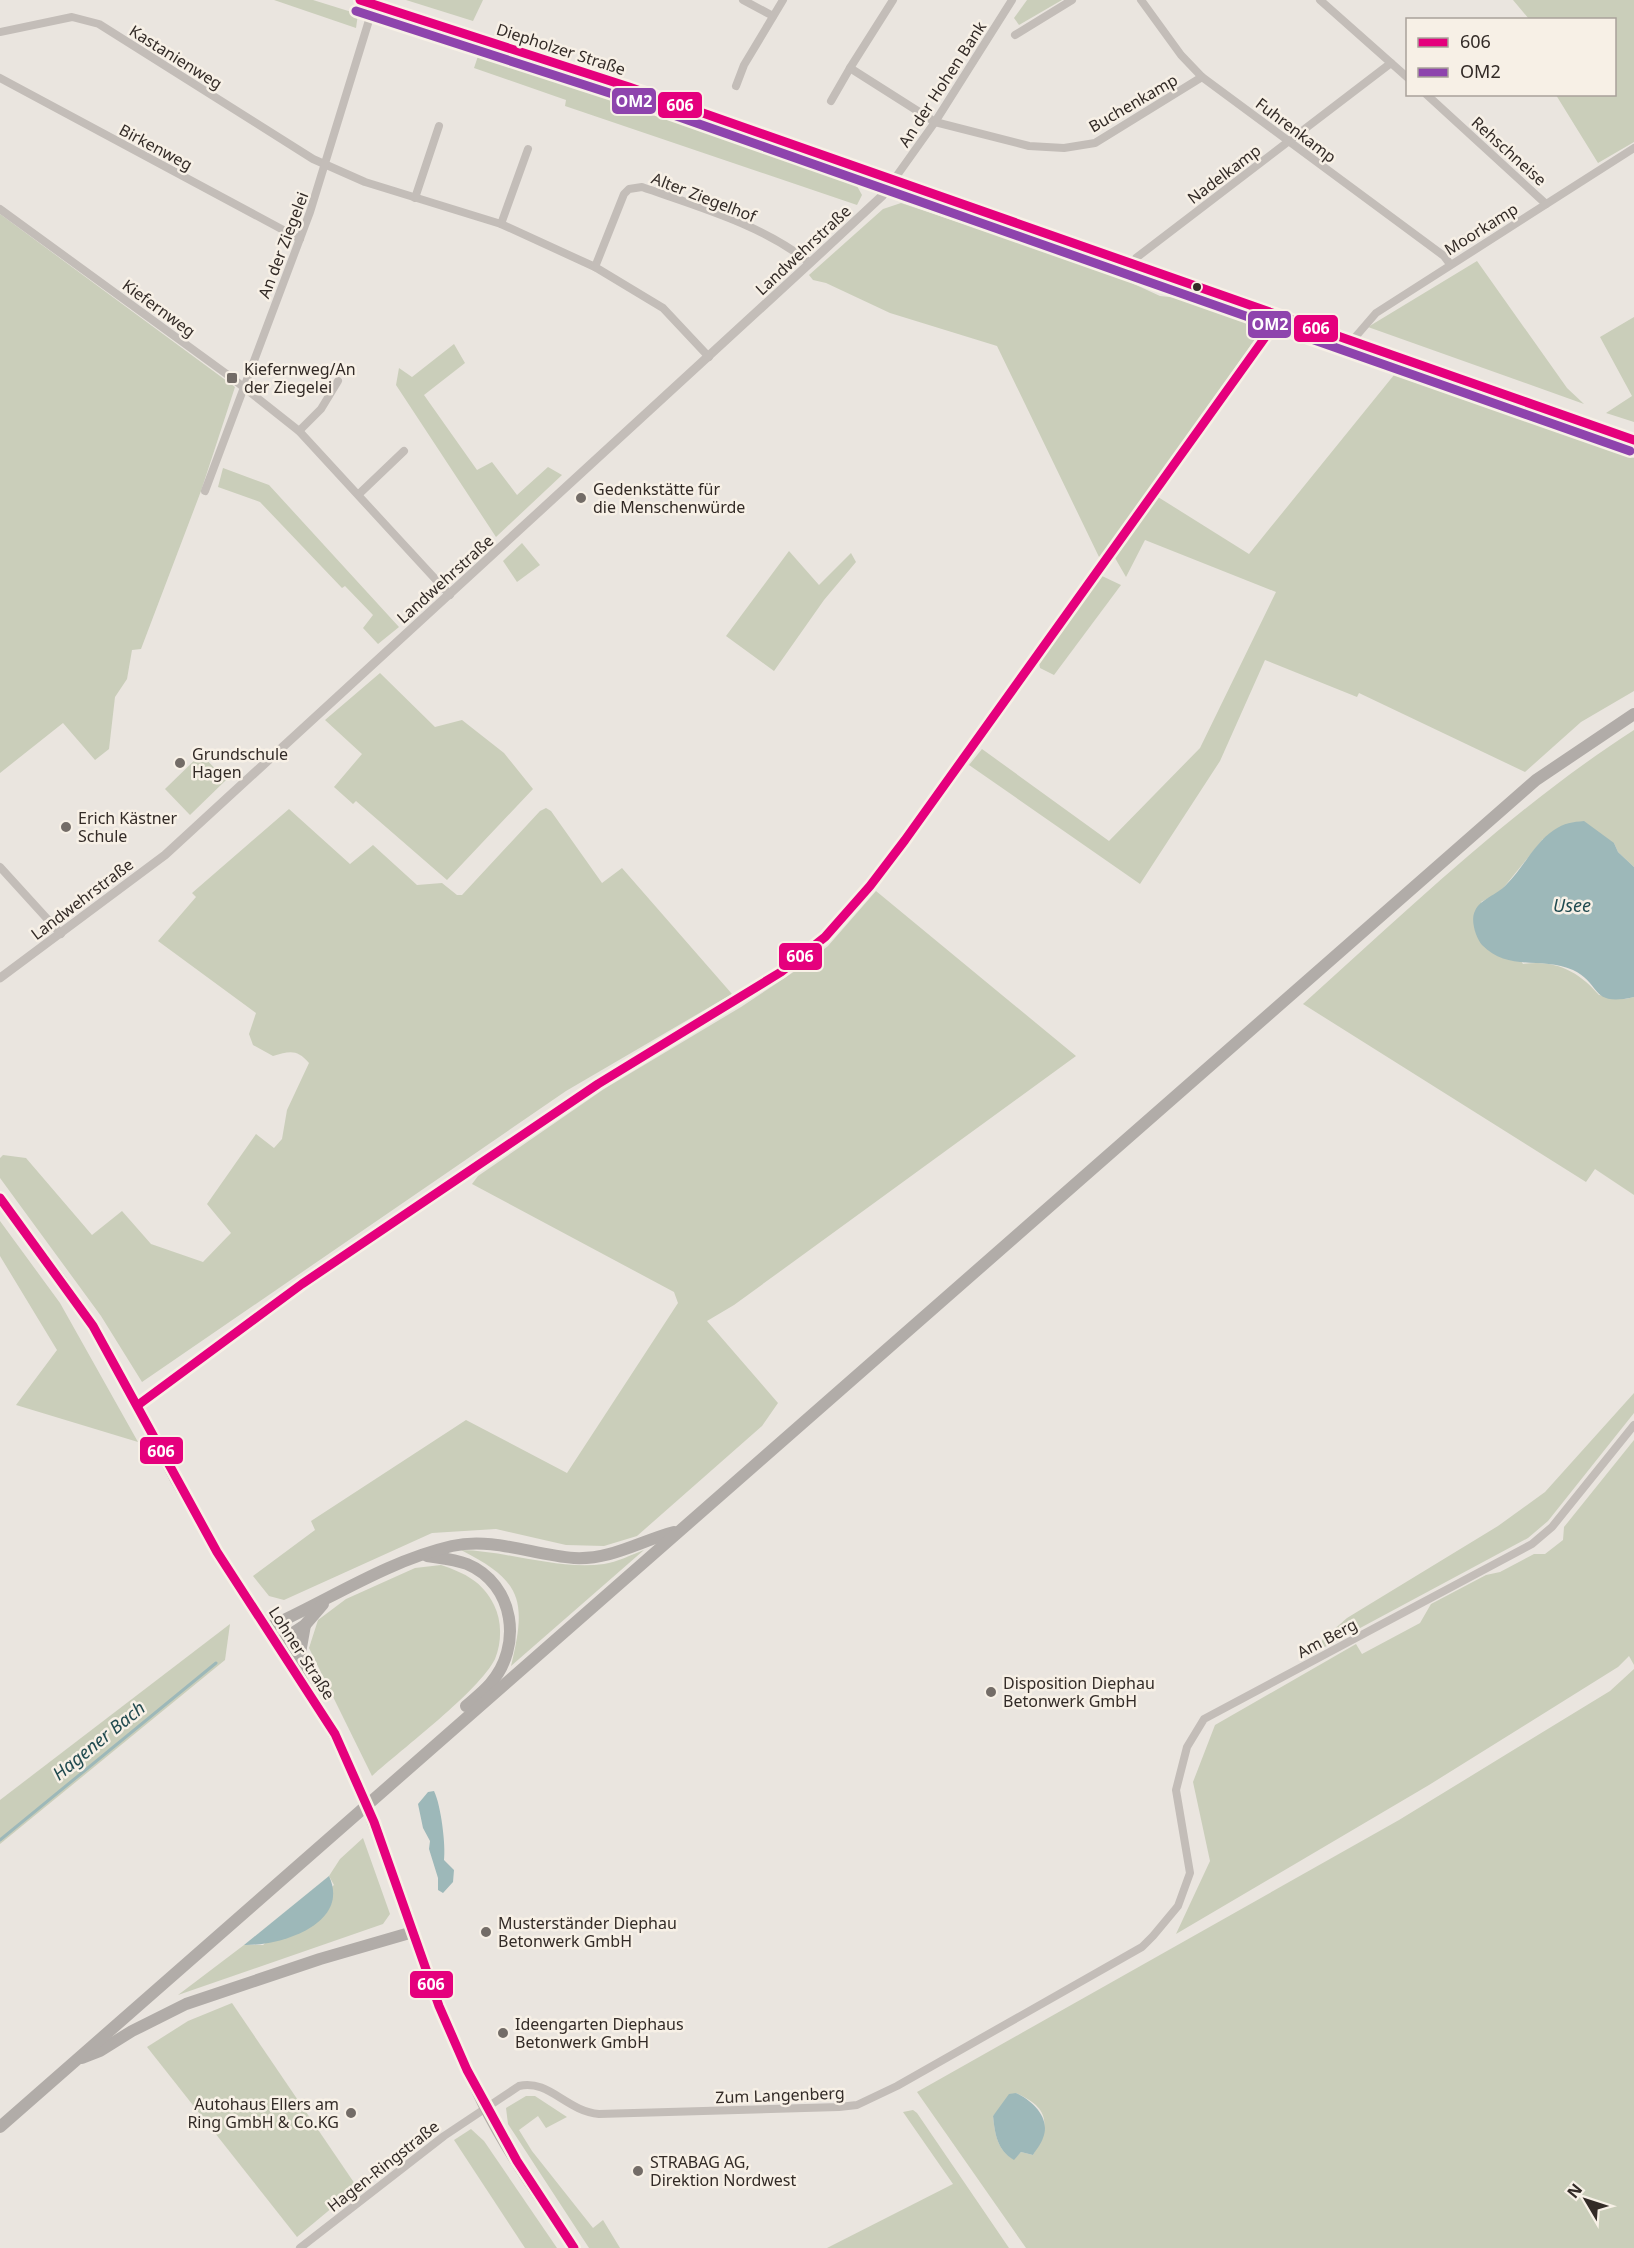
<svg xmlns="http://www.w3.org/2000/svg" width="1634" height="2248" font-family="'Noto Sans',sans-serif">
<style>
.green{fill:#caceba;fill-rule:evenodd}
.water{fill:#9db8b9}
.lines{fill:none;stroke-linecap:round;stroke-linejoin:round}
.stream{stroke:#9db8b9;stroke-width:3}
.minor{stroke:#c3bdb8;stroke-width:8}
.tertiary{stroke:#c3bdb8;stroke-width:9}
.secondary{stroke:#b3aea9;stroke-width:10}
.primary{stroke:#b1aca8;stroke-width:12}
.secondary-bridge{stroke:#b3aea9;stroke-width:10}
.bus-1-casing{stroke:#f7f0e6;stroke-width:14}
.bus-2-casing{stroke:#f7f0e6;stroke-width:14}
.bus-1{stroke:#e5007d;stroke-width:9}
.bus-2{stroke:#8e44ad;stroke-width:9}
.bus-dot{fill:#332b27;stroke:#f7f0e6;stroke-width:2}
.poi-dot{fill:#736c67;stroke:#f7f0e6;stroke-width:2}
.labels{text-anchor:middle;stroke-width:5;stroke-linejoin:round;paint-order:stroke}
.street-label{font-size:16px;fill:#332b27;stroke:#f7f0e6}
.poi-label{font-size:16px;fill:#332b27;stroke:#f7f0e6;text-anchor:start}
.water-label{font-size:18px;font-style:italic;fill:#214b50;stroke:#f7f0e6}
.line-badge{stroke:#f7f0e6;stroke-width:2}
.badge-label{font-size:16px;text-anchor:middle;font-weight:bold;fill:#fff}
</style>
<rect width="100%" height="100%" fill="#eae5df"/>
<g class="green">
<polygon points="274,0 313,0 358,14 356,28"/>
<polygon points="406,0 483,0 473,21"/>
<polygon points="1027,0 1062,0 1019,25 1014,18"/>
<polygon points="1513,0 1634,0 1634,142 1598,163 1556,95 1614,94 1614,20 1529,19"/>
<path d="M479,53C608,90 732,139 857,186L862,195L857,205L565,106L566,100L474,68Z"/>
<polygon points="901,203 1108,272 1160,296 1188,299 1254,322 1258,335 1100,559 997,346 890,313 826,283 813,280 809,275 883,209"/>
<polygon points="0,214 235,387 201,491 141,649 132,650 127,679 115,697 109,749 95,760 63,723 0,773"/>
<polygon points="1477,261 1567,388 1584,404 1368,327"/>
<polygon points="1634,317 1634,422 1606,413 1632,396 1600,337"/>
<polygon points="454,344 465,363 424,395 477,470 492,462 517,495 548,467 562,475 496,537 396,385 399,368 412,377"/>
<polygon points="1394,375 1634,458 1634,691 1581,722 1525,772 1359,693 1357,697 1265,660 1220,761 1140,884 969,765 982,749 1109,841 1200,748 1276,592 1145,540 1126,577 1115,558 1158,497 1249,554"/>
<polygon points="223,468 269,485 399,627 378,644 363,628 373,615 345,586 342,588 260,502 218,487"/>
<polygon points="522,543 540,565 517,582 503,561"/>
<polygon points="789,551 819,585 851,553 856,562 824,600 774,671 726,636"/>
<polygon points="1102,576 1121,585 1054,675 1040,668 1039,663"/>
<polygon points="380,673 435,727 462,720 504,753 533,789 447,880 356,801 353,804 334,787 362,754 325,720"/>
<path d="M1634,730V867L1618,852L1614,843L1543,839L1500,892L1481,902L1523,964C1554,959 1579,971 1599,995L1626,999L1634,997V1195L1595,1169L1586,1182L1303,1004C1410,908 1513,808 1634,730Z"/>
<polygon points="201,754 226,780 190,815 165,789"/>
<path d="M546,808L551,811L602,883L622,868L732,994L566,1091L142,1382L101,1316L0,1178V1158L3,1155L26,1158L92,1235L122,1211L151,1244L203,1262L231,1233L207,1204L256,1134L274,1148L282,1139L287,1110L309,1063C297,1049 290,1051 273,1056L253,1045L249,1034L256,1013L158,941L196,897L192,893L289,809L350,864L373,845L417,885L442,883L457,895H462L540,811Z"/>
<polygon points="876,891 1076,1056 734,1305 707,1321 778,1403 762,1426 637,1536 604,1546 566,1545 496,1529 432,1533 284,1600 269,1596 253,1576 315,1530 311,1521 466,1420 567,1473 678,1303 674,1292 472,1184 478,1176 604,1089 741,1007 804,965 828,946"/>
<polygon points="0,1221 60,1303 138,1442 16,1405 57,1350 0,1256"/>
<polygon points="1634,1393 1634,1413 1548,1521 1528,1538 1321,1649 1322,1640 1347,1618 1498,1526 1545,1492"/>
<polygon points="1634,1440 1634,1665 1629,1656 1618,1667 1429,1785 1176,1934 1210,1861 1193,1782 1215,1725 1356,1644 1362,1654 1420,1623 1431,1604 1486,1575 1500,1572 1534,1554 1545,1554 1563,1540 1564,1527"/>
<path d="M461,1550C509,1551 556,1570 604,1564C617,1562 631,1555 644,1550L511,1666C527,1600 522,1581 461,1550Z"/>
<path d="M441,1565C465,1573 483,1582 494,1605C502,1621 502,1642 495,1659C479,1691 402,1749 372,1776L309,1648L318,1620L346,1599L415,1568Z"/>
<polygon points="230,1624 225,1660 0,1844 0,1800"/>
<path d="M1634,1669V2248H1026L917,2092L1399,1820L1610,1691ZM1016,2093C1052,2109 1049,2126 1033,2155L1021,2152L1014,2159C997,2151 995,2133 993,2116Z"/>
<polygon points="363,1838 390,1914 383,1924 178,1995 244,1945 263,1945 334,1885 329,1876 340,1859"/>
<polygon points="232,2003 357,2187 297,2237 147,2047 188,2021"/>
<polygon points="526,2096 535,2096 567,2117 546,2128 538,2116 519,2130 532,2151 593,2228 603,2220 620,2248 589,2248 508,2124 506,2108"/>
<polygon points="913,2110 917,2113 1009,2248 827,2248 953,2184 903,2112"/>
<polygon points="471,2129 484,2141 557,2248 525,2248 454,2140"/>
</g>
<g class="water">
<path d="M1584,821L1614,843L1618,852L1634,867V997C1590,1007 1603,985 1573,970C1542,956 1508,972 1482,945C1476,938 1470,920 1475,911C1480,899 1497,895 1506,885C1523,869 1534,843 1554,830C1564,823 1573,822 1584,821Z"/>
<path d="M434,1791C441,1805 446,1846 444,1860L454,1870L453,1882L443,1893L438,1890V1878L429,1849L430,1841L423,1828L418,1804L428,1792Z"/>
<path d="M329,1876C351,1924 280,1946 244,1945Z"/>
<path d="M1016,2093C1033,2101 1051,2118 1043,2138C1041,2144 1036,2150 1033,2155L1021,2152L1014,2160C997,2150 995,2134 993,2116L1009,2094Z"/>
</g>
<g class="lines">
<polyline class="stream" points="0,1840 216,1663"/>
<g class="minor">
<polyline points="743,0 773,16"/>
<polyline points="893,0 850,68 935,122 1029,146 1064,148 1095,143 1202,77"/>
<polyline points="1141,0 1181,55 1202,77 1444,256 1450,264"/>
<polyline points="1320,0 1408,78"/>
<polyline points="0,32 72,17 99,24 313,159 365,182 501,224 528,149"/>
<polyline points="1015,35 1072,0"/>
<polyline points="0,78 300,239"/>
<polyline points="736,86 744,65 783,0"/>
<polyline points="1426,94 1546,204"/>
<polyline points="831,101 850,68"/>
<polyline points="893,181 935,122 1012,0"/>
<polyline points="415,198 439,126"/>
<polyline points="0,209 232,378 299,431 450,595"/>
<path d="M501,224L595,267L624,194L629,189L642,187C699,207 763,225 810,263"/>
<polyline points="1134,265 1136,258 1391,63"/>
<polyline points="595,267 663,308 709,357"/>
<polyline points="1351,342 1376,313 1634,148"/>
<polyline points="299,431 321,409 338,381"/>
<polyline points="205,491 310,212 374,4"/>
<polyline points="359,494 404,451"/>
<polyline points="0,867 61,934"/>
<polyline points="138,1405 163,1384 302,1284 598,1084 781,972 825,937 870,886 905,840 1266,336 1276,315"/>
<path d="M300,2248L444,2136L519,2086C549,2079 566,2111 599,2114L839,2107L857,2105L897,2086L1142,1947L1153,1936L1178,1906L1190,1873L1176,1790L1187,1747L1204,1719L1532,1544L1552,1527L1634,1425"/>
</g>
<polyline class="tertiary" points="0,978 165,855 810,263 882,196 893,181"/>
<g class="secondary">
<polyline points="360,0 629,87 1634,440"/>
<polyline points="0,1198 62,1280 105,1346 175,1480 218,1553 297,1670 347,1759"/>
<path d="M383,1850C414,1936 443,2023 483,2105C508,2155 542,2203 574,2248"/>
</g>
<g class="primary">
<path d="M427,1556C440,1558 454,1559 467,1564C515,1584 523,1647 490,1684C483,1692 474,1699 466,1706"/>
<path d="M269,1627C329,1600 387,1561 452,1546C493,1537 533,1555 574,1558C611,1560 640,1541 674,1532"/>
<polyline points="279,1642 305,1625 323,1604"/>
<polyline points="297,1670 305,1625"/>
<polyline points="82,2058 100,2051 132,2031 186,2004 320,1959 413,1932"/>
<polyline points="0,2127 1536,780 1634,714"/>
</g>
<polyline class="secondary-bridge" points="347,1759 383,1850"/>
<defs>
<g id="bus-1">
<polyline points="360,0 629,87 1634,440"/>
<polyline points="0,1198 93,1326 217,1552 335,1734 374,1822 439,2006 467,2070 517,2161 574,2248"/>
<polyline points="138,1405 302,1284 598,1084 781,972 825,937 870,886 905,840 1266,336 1276,315"/>
</g>
<polyline id="bus-2" points="356,11 625,98 1630,451"/>
</defs>
<use href="#bus-1" class="bus-1-casing"/>
<use href="#bus-2" class="bus-2-casing"/>
<use href="#bus-1" class="bus-1"/>
<use href="#bus-2" class="bus-2"/>
</g>
<circle class="bus-dot" cx="1197" cy="287" r="5"/>
<g class="poi-dot">
<rect x="226" y="372" width="12" height="12" rx="3"/>
<circle cx="581" cy="498" r="6"/>
<circle cx="180" cy="763" r="6"/>
<circle cx="66" cy="827" r="6"/>
<circle cx="991" cy="1692" r="6"/>
<circle cx="486" cy="1932" r="6"/>
<circle cx="503" cy="2033" r="6"/>
<circle cx="351" cy="2113" r="6"/>
<circle cx="638" cy="2171" r="6"/>
</g>
<g class="labels">
<g class="street-label">
<text transform="translate(561 49) rotate(18)" y="6">Diepholzer Straße</text>
<text transform="translate(176 57) rotate(32)" y="6">Kastanienweg</text>
<text transform="translate(942 84) rotate(-57)" y="6">An der Hohen Bank</text>
<text transform="translate(1133 103) rotate(-30)" y="6">Buchenkamp</text>
<text transform="translate(1296 130) rotate(37)" y="6">Fuhrenkamp</text>
<text transform="translate(156 147) rotate(28)" y="6">Birkenweg</text>
<text transform="translate(1509 151) rotate(42)" y="6">Rehschneise</text>
<text transform="translate(1224 174) rotate(-37)" y="6">Nadelkamp</text>
<text transform="translate(704 197) rotate(21)" y="6">Alter Ziegelhof</text>
<text transform="translate(1481 229) rotate(-32)" y="6">Moorkamp</text>
<text transform="translate(283 245) rotate(-69)" y="6">An der Ziegelei</text>
<text transform="translate(803 250) rotate(-43)" y="6">Landwehrstraße</text>
<text transform="translate(159 308) rotate(36)" y="6">Kiefernweg</text>
<text transform="translate(445 579) rotate(-42)" y="6">Landwehrstraße</text>
<text transform="translate(82 899) rotate(-37)" y="6">Landwehrstraße</text>
<text transform="translate(1327 1638) rotate(-28)" y="6">Am Berg</text>
<text transform="translate(302 1653) rotate(57)" y="6">Lohner Straße</text>
<text transform="translate(780 2095) rotate(-2)" y="6">Zum Langenberg</text>
<text transform="translate(383 2166) rotate(-38)" y="6">Hagen-Ringstraße</text>
</g>
<g class="poi-label">
<text x="244" y="375">Kiefernweg/An<tspan x="244" dy="18">der Ziegelei</tspan></text>
<text x="593" y="495">Gedenkstätte für<tspan x="593" dy="18">die Menschenwürde</tspan></text>
<text x="192" y="760">Grundschule<tspan x="192" dy="18">Hagen</tspan></text>
<text x="78" y="824">Erich Kästner<tspan x="78" dy="18">Schule</tspan></text>
<text x="1003" y="1689">Disposition Diephau<tspan x="1003" dy="18">Betonwerk GmbH</tspan></text>
<text x="498" y="1929">Musterständer Diephau<tspan x="498" dy="18">Betonwerk GmbH</tspan></text>
<text x="515" y="2030">Ideengarten Diephaus<tspan x="515" dy="18">Betonwerk GmbH</tspan></text>
<text x="339" y="2110" text-anchor="end">Autohaus Ellers am<tspan x="339" dy="18">Ring GmbH &amp; Co.KG</tspan></text>
<text x="650" y="2168">STRABAG AG,<tspan x="650" dy="18">Direktion Nordwest</tspan></text>
</g>
<g class="water-label">
<text x="1572" y="912">Usee</text>
<text transform="translate(99 1741) rotate(-39)" y="6">Hagener Bach</text>
</g>
</g>
<g class="line-badge">
<rect x="611" y="87" width="46" height="28" rx="6" fill="#8e44ad"/>
<rect x="657" y="91" width="46" height="28" rx="6" fill="#e5007d"/>
<rect x="1247" y="310" width="45" height="29" rx="6" fill="#8e44ad"/>
<rect x="1293" y="314" width="46" height="29" rx="6" fill="#e5007d"/>
<rect x="778" y="942" width="45" height="29" rx="6" fill="#e5007d"/>
<rect x="139" y="1436" width="45" height="29" rx="6" fill="#e5007d"/>
<rect x="409" y="1970" width="45" height="29" rx="6" fill="#e5007d"/>
</g>
<g class="badge-label">
<text x="634" y="107">OM2</text>
<text x="680" y="111">606</text>
<text x="1270" y="330">OM2</text>
<text x="1316" y="334">606</text>
<text x="800" y="962">606</text>
<text x="161" y="1457">606</text>
<text x="431" y="1990">606</text>
</g>
<rect x="1406" y="18" width="210" height="78" fill="#f7f0e6" stroke="#a9a19a" stroke-width="1.5"/>
<rect x="1418" y="38" width="30" height="9" fill="#e5007d" stroke="#a9a19a" stroke-width="1.5"/>
<text x="1460" y="48" font-size="18" fill="#332b27">606</text>
<rect x="1418" y="68" width="30" height="9" fill="#8e44ad" stroke="#a9a19a" stroke-width="1.5"/>
<text x="1460" y="78" font-size="18" fill="#332b27">OM2</text>
<g transform="translate(1586 2200) rotate(309)" stroke="#f7f0e6" stroke-width="4.5" paint-order="stroke">
<path d="M0-4.5L10 22L0 15L-10 22Z" fill="#332b27"/>
<text y="-9" font-size="16" font-weight="bold" text-anchor="middle" fill="#332b27">N</text>
</g>
</svg>
